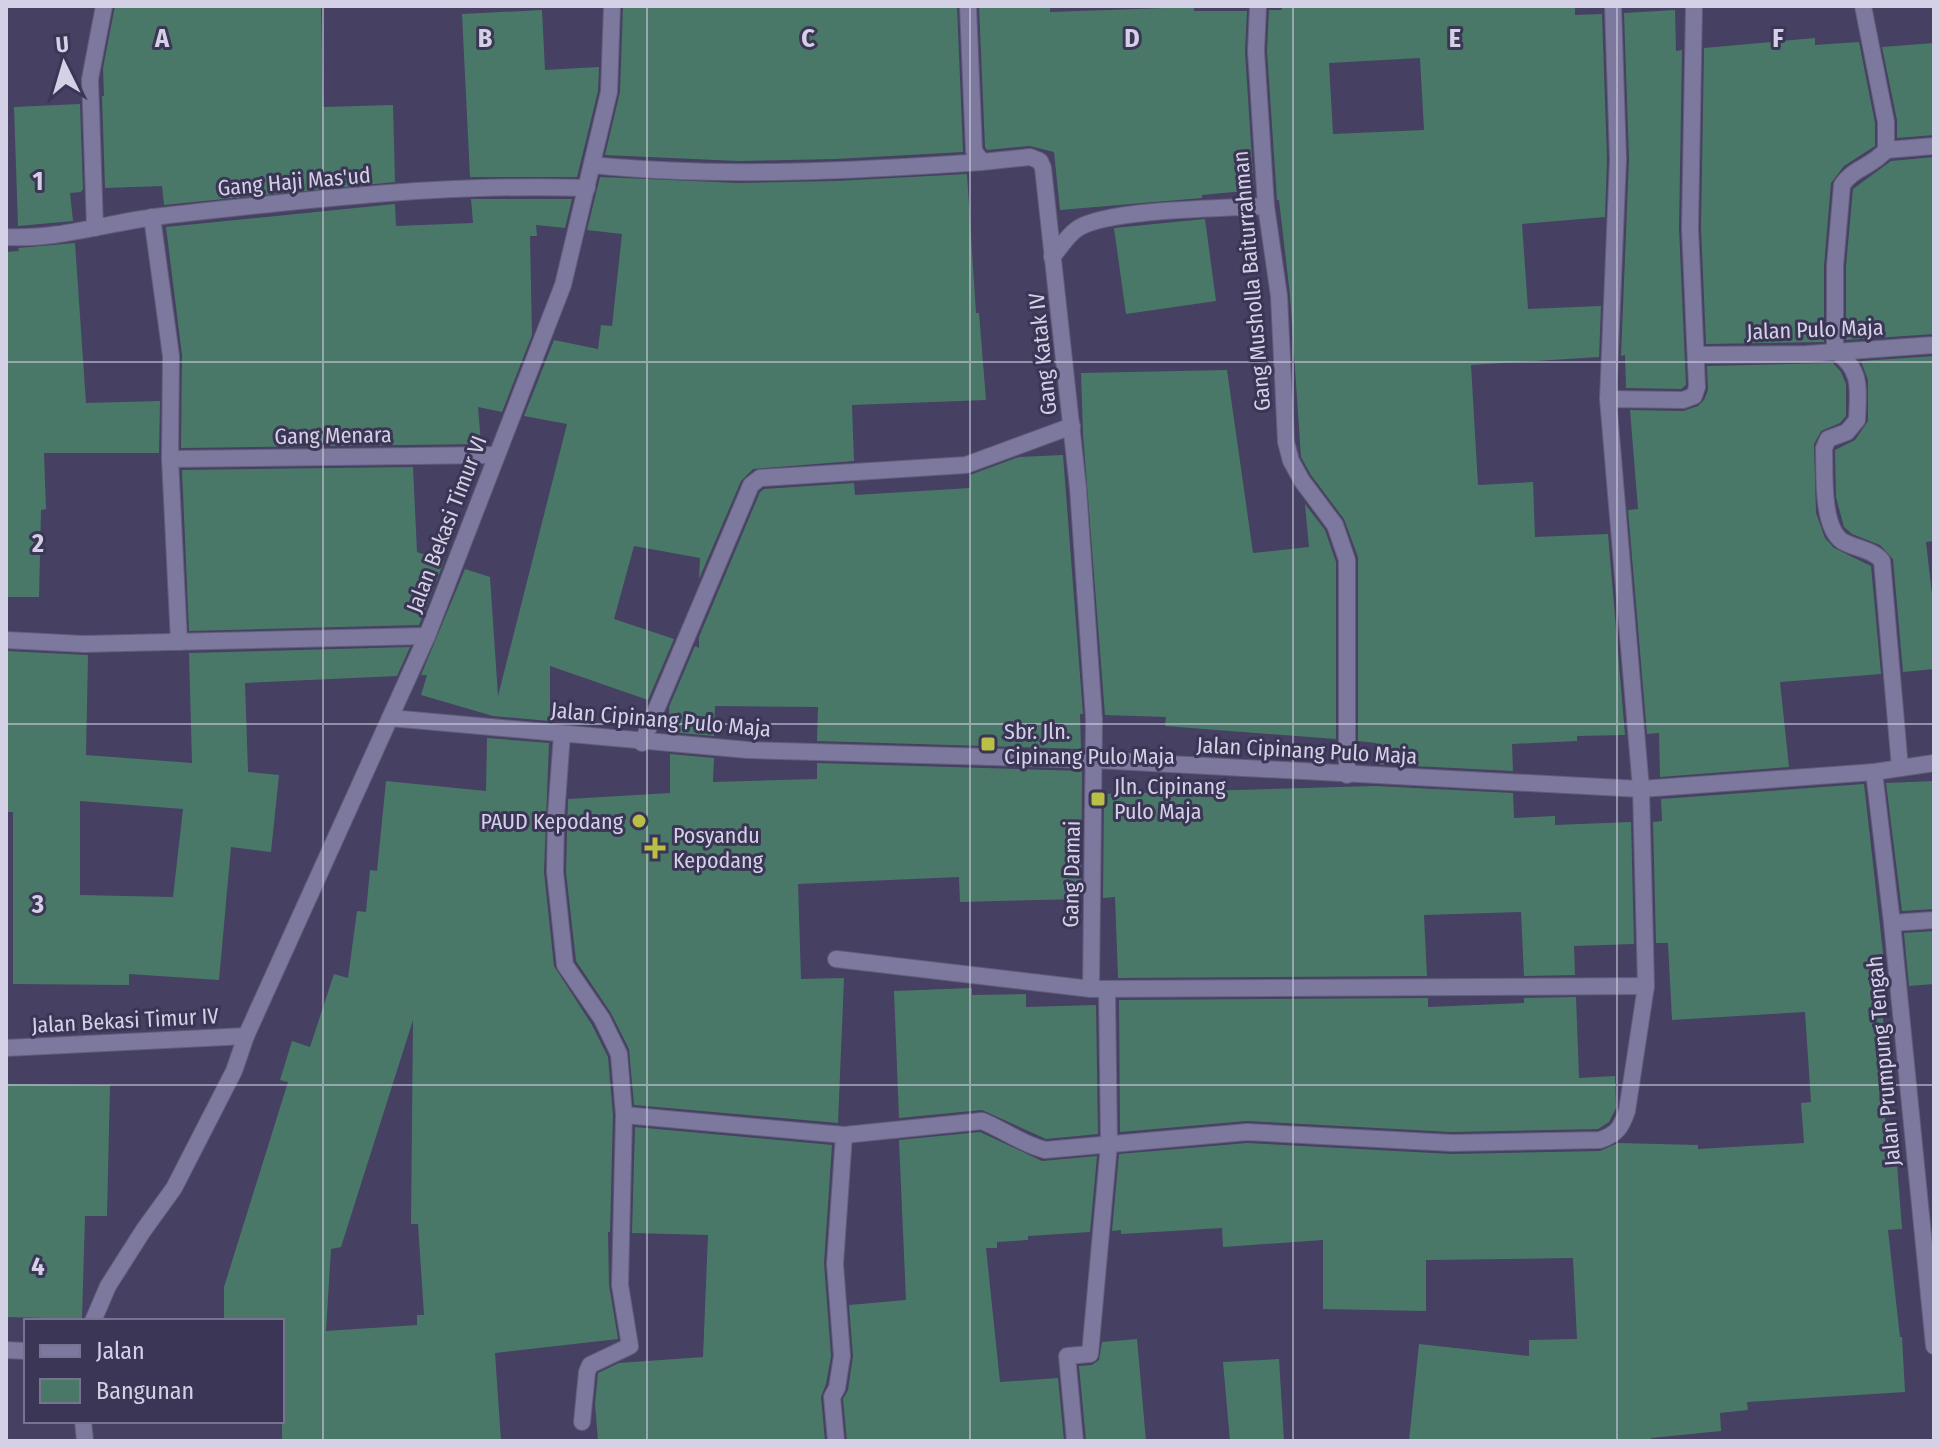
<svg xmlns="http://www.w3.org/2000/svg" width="1940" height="1447" font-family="'Fira Sans Condensed',sans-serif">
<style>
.building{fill:#497869;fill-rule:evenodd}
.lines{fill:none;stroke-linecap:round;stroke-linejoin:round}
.minor-casing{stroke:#625d79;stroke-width:18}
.tertiary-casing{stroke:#625d79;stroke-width:18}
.minor{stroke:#7d789d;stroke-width:16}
.tertiary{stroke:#7d789d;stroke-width:16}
.grid{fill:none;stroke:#d4d1e6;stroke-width:2;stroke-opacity:0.55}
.poi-dot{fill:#bac045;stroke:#3b3556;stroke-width:3}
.labels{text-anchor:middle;stroke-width:6;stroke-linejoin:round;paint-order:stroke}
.street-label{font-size:22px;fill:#d4d1e6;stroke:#3b3556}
.poi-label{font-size:22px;fill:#d4d1e6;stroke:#3b3556;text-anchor:start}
.grid-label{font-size:26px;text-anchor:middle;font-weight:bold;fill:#d4d1e6;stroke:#3b3556;stroke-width:6;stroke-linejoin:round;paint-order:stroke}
</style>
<rect width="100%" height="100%" fill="#464062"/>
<g class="building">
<polygon points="115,6 321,6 323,107 393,105 395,182 164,205 162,186 105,188 102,96 104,96 103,68"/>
<polygon points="623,6 957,6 963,152 835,159 738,161 605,155 620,92"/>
<polygon points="979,6 1050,6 1050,12 1194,7 1194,11 1247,11 1245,52 1254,190 1202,195 1202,198 1060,210 1054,152 1030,146 987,150 985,147"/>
<path d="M1281,6H1575V15L1602,14L1607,159L1605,217L1522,224L1528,309L1601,306L1599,357L1471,365L1478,485L1533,482L1535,537L1608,534L1625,735L1577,736V741L1512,744L1513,771L1375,764L1376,743L1358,741V557L1344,519L1311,475L1301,457L1290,295L1279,200H1277L1267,51L1269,10H1282ZM1420,58L1424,130L1333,134L1329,63Z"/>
<polygon points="542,10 545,70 599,67 598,91 577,177 470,177 462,14"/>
<polygon points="1675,10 1676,51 1682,50 1679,228 1686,385 1681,389 1626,388 1625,355 1621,356 1629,159 1624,13"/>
<polygon points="1815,38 1815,45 1859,42 1875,123 1875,146 1844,166 1831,183 1824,266 1824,342 1706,344 1701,228 1704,48"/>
<polygon points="1934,43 1934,135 1897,138 1897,120 1882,47"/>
<polygon points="80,104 83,189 81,192 70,193 73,221 18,226 14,107"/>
<polygon points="1934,157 1934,334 1846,340 1846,266 1853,189 1891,161"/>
<polygon points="967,174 976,313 979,313 986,400 852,405 854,461 753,469 741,481 699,579 700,558 634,546 614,619 674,639 648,700 550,666 550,721 493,716 421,695 427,675 421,675 465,569 490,577 498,696 567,424 524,416 554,340 598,349 601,325 612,326 622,234 587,230 600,177 738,183 836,181"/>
<polygon points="471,199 572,199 565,228 536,225 537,236 530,236 532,335 502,412 478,407 481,444 181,448 182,355 166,227 395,204 396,226 473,223"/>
<polygon points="1205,219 1216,301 1126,314 1114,228"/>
<polygon points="75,243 86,403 160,401 159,453 44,453 46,509 41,510 39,597 6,597 6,252 19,251 18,248"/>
<polygon points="1934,356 1934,541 1926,542 1934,612 1934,669 1903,672 1893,559 1880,545 1852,534 1844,527 1836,497 1835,450 1855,440 1868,421 1868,380 1861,361"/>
<polygon points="1833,363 1841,372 1846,384 1846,416 1840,423 1821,431 1814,444 1816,513 1825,538 1834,548 1871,566 1881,674 1780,682 1789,767 1660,777 1659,733 1647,734 1628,510 1638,509 1630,410 1683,411 1698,406 1704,400 1708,390 1707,366"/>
<polygon points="1227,370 1253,553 1309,547 1305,504 1325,530 1336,562 1336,739 1165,726 1166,717 1105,715 1083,434 1081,373"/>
<polygon points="1063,455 1083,714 1080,714 1081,749 817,741 818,707 715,706 714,736 670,732 669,707 695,646 699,648 699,637 760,492 764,489 854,483 855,495 970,488 970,475 1019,457"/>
<polygon points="413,467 417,552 444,561 419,625 189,631 182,470"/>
<path d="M410,647L397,676L245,683L248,772L279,775L271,852L231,847L219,980L129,974V985L13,984V812H6V651L88,655L86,755L192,763L189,653ZM80,801L183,809L173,897L80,895Z"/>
<path d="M487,738L549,743L544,872L554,966L592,1025L608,1057L613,1115L610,1232H608L609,1285L618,1339L495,1353L501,1441H282V1321H224V1287L288,1082L280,1080L292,1041L310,1047L334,974L348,978L357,911L366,912L370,870L377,871L386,781L486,791ZM413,1020L411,1224H418L424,1315H417V1325L326,1331L331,1249L341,1247Z"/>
<polygon points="670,754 714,758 713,782 817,779 817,763 1082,771 1081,899 960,902 959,877 798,884 801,979 844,978 838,1123 634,1105 629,1049 611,1013 576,961 566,872 568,799 670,793"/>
<polygon points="1934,781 1934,909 1902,911 1886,783"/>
<polygon points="1864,784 1887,988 1884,988 1883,1023 1877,1023 1887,1138 1895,1138 1902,1229 1888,1230 1900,1337 1902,1337 1905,1392 1747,1402 1748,1410 1720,1413 1721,1431 1651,1438 1651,1441 1409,1441 1419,1344 1529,1356 1529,1340 1577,1339 1573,1258 1426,1260 1426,1311 1323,1309 1323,1240 1223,1247 1222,1228 1121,1234 1121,1230 1112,1231 1119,1154 1247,1143 1452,1154 1600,1151 1618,1143 1698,1145 1698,1149 1804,1143 1801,1103 1811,1102 1805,1012 1672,1020 1668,943 1656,943 1653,822 1662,821 1661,799"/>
<polygon points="1375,786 1513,793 1514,818 1555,816 1555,825 1631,822 1634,944 1574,946 1575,975 1524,976 1521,912 1424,915 1427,976 1118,978 1115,897 1103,898 1104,794"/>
<polygon points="1934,931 1934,984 1909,986 1904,933"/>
<polygon points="972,988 972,995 1026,994 1026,1007 1096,1005 1098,1134 1046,1139 982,1110 899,1118 894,991"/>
<polygon points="1576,997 1579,1078 1615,1076 1616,1108 1609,1122 1598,1129 1452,1132 1247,1121 1120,1132 1119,1000 1428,998 1428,1007 1524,1003 1524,998"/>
<polygon points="6,1084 110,1085 107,1216 85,1216 82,1319 6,1317"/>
<polygon points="635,1127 832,1145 824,1263 831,1356 826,1384 821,1397 825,1441 598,1441 595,1404 598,1373 619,1363 703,1357 708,1235 632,1233"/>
<polygon points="980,1132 1042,1161 1097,1156 1090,1232 1028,1236 1028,1240 997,1242 997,1248 986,1248 1000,1382 1058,1378 1064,1441 847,1441 843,1399 848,1390 853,1356 849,1305 906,1300 899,1140"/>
<polygon points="1137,1339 1146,1441 1086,1441 1079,1366 1092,1365 1099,1360 1102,1342"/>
<polygon points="1279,1359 1284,1441 1230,1441 1223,1362"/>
</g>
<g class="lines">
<defs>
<g id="minor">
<polyline points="968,6 974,151 982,162 1030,157 1040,161 1043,168 1078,488 1094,719 1091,989"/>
<polyline points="1258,6 1256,51 1266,206 1279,296 1286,442 1291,461 1302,481 1335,525 1347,560 1347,775"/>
<path d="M1863,6L1886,122V150C1873,166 1853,168 1842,185L1835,266V351C1863,370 1858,390 1857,420L1847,432L1828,439L1824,448C1825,472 1821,526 1842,541C1855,549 1873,549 1882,561L1900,768"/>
<polyline points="1886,150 1934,146"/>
<path d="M592,165C722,178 852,171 982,162"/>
<polyline points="152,217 171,356 170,459 179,642"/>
<polyline points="95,228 90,79 104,6"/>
<path d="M6,237C59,240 110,222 162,216C303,200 445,183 587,188"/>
<path d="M1052,257C1060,248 1067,236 1077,229C1105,209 1226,208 1266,206"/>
<polyline points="1698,355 1807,354 1934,345"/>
<polyline points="1608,399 1618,159 1613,6"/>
<polyline points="170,459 495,455"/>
<polyline points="6,640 84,644 427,636"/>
<polyline points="390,718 748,750 1095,760 1641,789 1874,772 1934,763"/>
<polyline points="562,734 556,816 555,872 565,965 602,1019 619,1054 624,1115 620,1285 630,1346 590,1365 587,1372 582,1422"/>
<polyline points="642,743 746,497 751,485 760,478 966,465 1072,426"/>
<polyline points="1874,772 1892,923 1934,1346"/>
<polyline points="1892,923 1934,920"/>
<polyline points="836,959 1091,989 1646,986"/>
<path d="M624,1115L844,1135L982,1121C1004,1130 1022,1144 1045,1150L1247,1132L1452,1143L1600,1140C1617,1134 1621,1128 1627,1111L1646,986L1641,789L1608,399L1683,400L1694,396L1697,387L1690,228L1694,6"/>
<polyline points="93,1321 108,1286 143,1231 174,1188 234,1071 246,1036"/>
<polyline points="6,1350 26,1351"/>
<polyline points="83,1421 85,1441"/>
<polyline points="836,1441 832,1397 837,1388 842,1356 835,1264 844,1135"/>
<polyline points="1075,1441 1067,1356 1090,1354 1109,1144 1107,990"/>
</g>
<polyline id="tertiary" points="6,1048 246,1036 427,636 563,285 609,92 612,6"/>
</defs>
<use href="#minor" class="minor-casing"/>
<use href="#tertiary" class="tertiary-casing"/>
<use href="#minor" class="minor"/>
<use href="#tertiary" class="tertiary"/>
</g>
<path class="grid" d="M323,6V1441M647,6V1441M970,6V1441M1293,6V1441M1617,6V1441M6,362H1934M6,724H1934M6,1085H1934"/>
<g class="poi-dot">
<rect x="980" y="736" width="16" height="16" rx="4"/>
<rect x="1090" y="791" width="16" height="16" rx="4"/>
<circle cx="639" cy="821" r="8"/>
<path d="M651 836h8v8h8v8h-8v8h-8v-8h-8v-8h8z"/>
</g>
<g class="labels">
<g class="street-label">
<text transform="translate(294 181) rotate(-5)" y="8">Gang Haji Mas'ud</text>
<text transform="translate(1251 281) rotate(-95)" y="8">Gang Musholla Baiturrahman</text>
<text transform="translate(1815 329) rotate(-2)" y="8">Jalan Pulo Maja</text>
<text transform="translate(1042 354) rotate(-96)" y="8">Gang Katak IV</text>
<text transform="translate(333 435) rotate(-1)" y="8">Gang Menara</text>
<text transform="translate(446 524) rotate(-69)" y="8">Jalan Bekasi Timur VI</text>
<text transform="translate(661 719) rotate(5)" y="8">Jalan Cipinang Pulo Maja</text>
<text transform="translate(1307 750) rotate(3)" y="8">Jalan Cipinang Pulo Maja</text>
<text transform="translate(1071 874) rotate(-89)" y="8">Gang Damai</text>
<text transform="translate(125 1020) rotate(-3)" y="8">Jalan Bekasi Timur IV</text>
<text transform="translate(1883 1061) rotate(-95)" y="8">Jalan Prumpung Tengah</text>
</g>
<g class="poi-label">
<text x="1004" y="739">Sbr. Jln.<tspan x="1004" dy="25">Cipinang Pulo Maja</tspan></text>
<text x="1114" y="794">Jln. Cipinang<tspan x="1114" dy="25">Pulo Maja</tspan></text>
<text x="623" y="829" text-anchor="end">PAUD Kepodang</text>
<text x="673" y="843">Posyandu<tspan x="673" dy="25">Kepodang</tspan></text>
</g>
</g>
<g class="grid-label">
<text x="162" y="47">A</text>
<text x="485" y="47">B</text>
<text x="808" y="47">C</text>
<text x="1132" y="47">D</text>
<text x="1455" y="47">E</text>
<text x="1778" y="47">F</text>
<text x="38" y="190">1</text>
<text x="38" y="552">2</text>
<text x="38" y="913">3</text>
<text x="38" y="1275">4</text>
</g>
<rect width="1940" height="1447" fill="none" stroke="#d4d1e6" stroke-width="16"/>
<rect x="24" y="1319" width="260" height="104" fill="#3b3556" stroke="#787390" stroke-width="2"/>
<rect x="40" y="1345" width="40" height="12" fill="#7d789d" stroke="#787390" stroke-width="2"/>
<text x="96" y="1359" font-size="24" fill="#d4d1e6">Jalan</text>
<rect x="40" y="1379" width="40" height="24" fill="#497869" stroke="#787390" stroke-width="2"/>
<text x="96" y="1399" font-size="24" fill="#d4d1e6">Bangunan</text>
<g transform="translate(64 64) rotate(355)" stroke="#3b3556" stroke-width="6" paint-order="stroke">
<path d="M0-6L14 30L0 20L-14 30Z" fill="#d4d1e6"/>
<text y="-12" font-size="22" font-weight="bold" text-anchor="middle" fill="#d4d1e6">U</text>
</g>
</svg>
